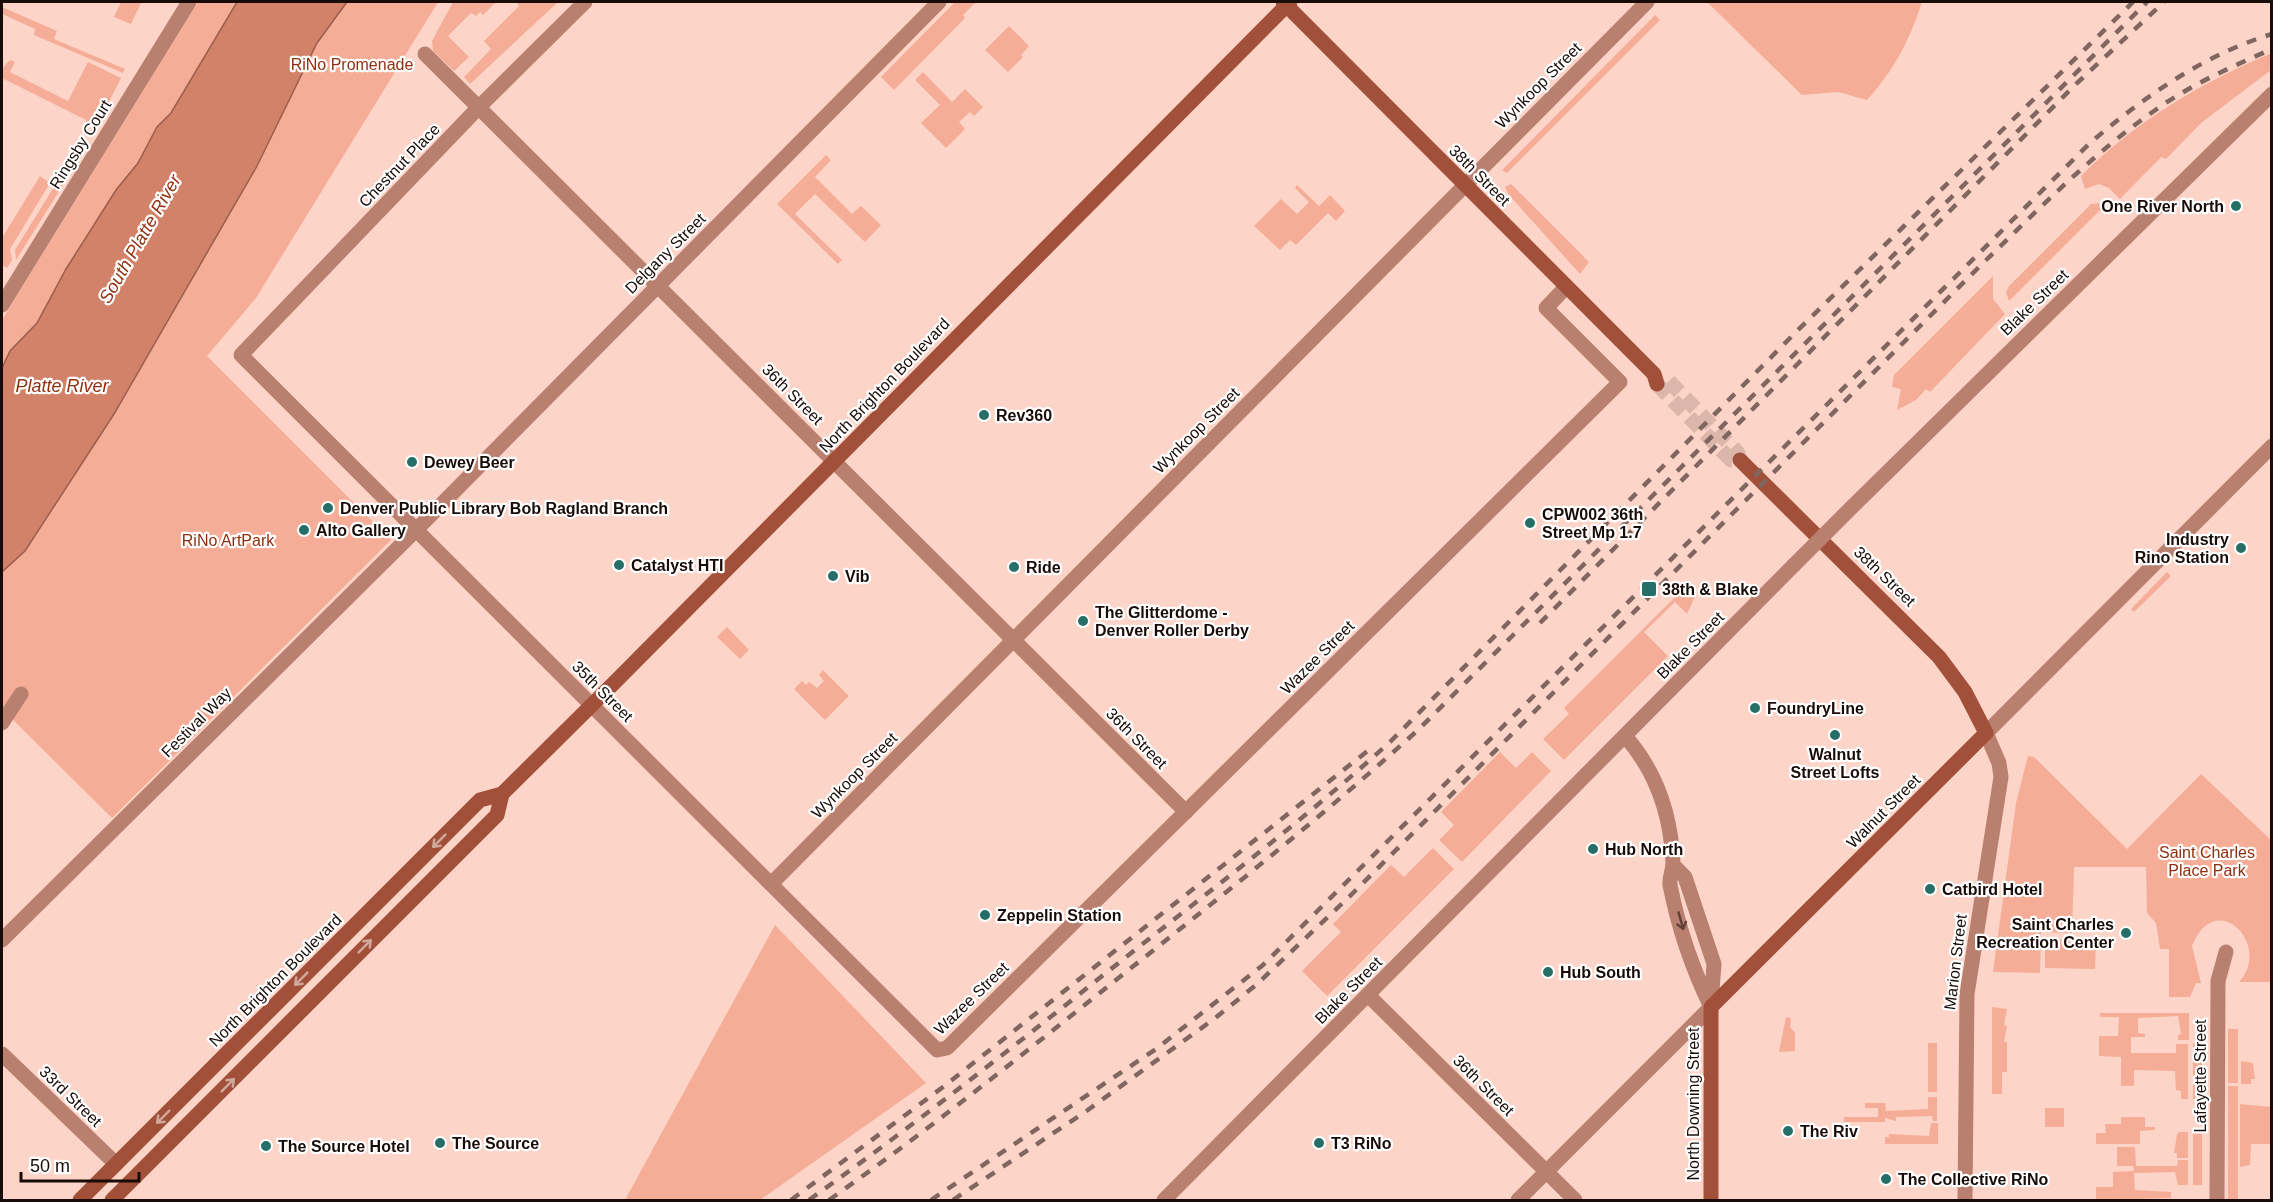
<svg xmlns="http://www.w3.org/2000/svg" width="2273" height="1202" font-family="Arial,sans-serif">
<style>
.green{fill:#f5ad97}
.water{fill:#d3826a;stroke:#9b5e4d;stroke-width:1.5}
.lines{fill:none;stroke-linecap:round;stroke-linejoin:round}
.secondary-tunnel{stroke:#dbb6ab;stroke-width:15;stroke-dasharray:15 8;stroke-linecap:butt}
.minor{stroke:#b98070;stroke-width:15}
.tertiary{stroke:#b98070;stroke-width:15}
.secondary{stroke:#a25039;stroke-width:15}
.rail{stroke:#80665f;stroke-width:4.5;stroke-dasharray:10 10;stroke-linecap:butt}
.tertiary-bridge{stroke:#b98070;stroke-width:15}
.oneway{stroke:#d0a89c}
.oneway2{stroke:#614037}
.poi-dot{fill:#266f69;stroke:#fff;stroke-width:2}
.labels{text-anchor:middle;stroke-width:4.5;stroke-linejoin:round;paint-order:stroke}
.park-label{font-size:16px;fill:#902f0e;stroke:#fff}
.street-label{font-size:16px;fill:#190b08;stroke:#fff}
.poi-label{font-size:16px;font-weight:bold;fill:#190b08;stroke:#fff;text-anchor:start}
.water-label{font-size:18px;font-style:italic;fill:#923111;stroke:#fff}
</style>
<rect width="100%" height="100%" fill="#fdd4c8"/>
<g class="green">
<polygon points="121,2 141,3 131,24 114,17"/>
<polygon points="198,2 237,2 171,113 157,127 138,163 116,190 66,269 37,323 10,351 2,368 2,320"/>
<polygon points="347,2 438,2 256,298 207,356 391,540 112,818 2,709 2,572 25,551 114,414 257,166 317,43"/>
<polygon points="453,2 496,2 483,15 480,12 476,16 471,13 448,36 469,57 454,71 433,51 432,41"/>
<polygon points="516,2 558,2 470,84 464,77 491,49 484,41 519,6"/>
<polygon points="955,2 976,2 963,15 965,18 894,90 881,77"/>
<path d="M1707,2H1922C1908,43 1896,67 1867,100L1838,92L1802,95Z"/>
<polygon points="2,7 57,31 54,39 125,69 123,73 34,35 35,29 2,14"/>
<polygon points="1655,15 1660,20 1507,173 1502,170"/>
<polygon points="1009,26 1029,46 1021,55 1023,57 1008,72 985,50"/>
<path d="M2270,54L2271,70L2201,123L2166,159L2161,157L2120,199L2109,188L2099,184L2085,189L2081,176C2135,122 2200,83 2270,54Z"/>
<polygon points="10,60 15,62 10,72 68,101 88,62 121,78 97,125 86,128 86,120 4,79 2,84 2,69"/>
<polygon points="923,72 952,102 965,89 983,107 974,116 970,112 959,122 965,129 946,148 921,123 940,105 915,80"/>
<polygon points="826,155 831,160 815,177 852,214 861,206 881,225 865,242 815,194 795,214 842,260 838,264 777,204"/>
<polygon points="70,161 73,169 16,260 15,250"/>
<polygon points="40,176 50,183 10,249 12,260 7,268 2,265 2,238"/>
<polygon points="1511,184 1589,262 1580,274 1509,195 1505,187"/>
<polygon points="1297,185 1319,206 1330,195 1345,211 1336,221 1328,213 1296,245 1290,240 1280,250 1254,226 1281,199 1297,214 1309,202 1295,188"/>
<polygon points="2100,203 2104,206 2009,301 2006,292 2009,286 2091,204"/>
<polygon points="1993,276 1993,299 2005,314 1930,392 1926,389 1916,400 1897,410 1901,389 1892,387 1894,375"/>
<polygon points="2167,572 2171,576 2134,612 2131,609"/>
<polygon points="1677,595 1695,596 1687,614 1675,602 1644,632 1668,656 1564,760 1543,739 1569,714 1564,708"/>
<polygon points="727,627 749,650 740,659 717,637"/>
<polygon points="823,670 849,696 825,720 794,689 802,681 806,685 809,682 817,688 824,681 819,675"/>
<polygon points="1500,752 1516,768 1532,752 1551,771 1462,862 1439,840 1454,825 1441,812"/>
<path d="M2028,756L2034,757L2127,849L2201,774L2271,840V982H2239C2273,946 2216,886 2192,946L2201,983H2196L2190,997H2169V949H2160L2156,923L2147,913L2146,867H2074L2072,933L2041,932L2040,973L1993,972L2016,803Z"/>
<polygon points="1433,848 1454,869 1327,996 1302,971 1341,932 1333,924 1391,865 1404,877"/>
<polygon points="775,925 926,1083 760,1200 625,1200"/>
<polygon points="2045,939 2096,940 2095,969 2045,968"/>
<polygon points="1992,1007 2007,1009 2004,1025 2007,1026 2004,1042 2007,1042 2007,1072 2002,1072 2002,1094 1992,1094"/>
<polygon points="2100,1013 2189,1013 2189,1040 2178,1040 2178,1035 2181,1034 2178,1016 2138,1018 2138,1033 2145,1034 2145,1037 2131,1037 2131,1053 2176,1053 2176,1044 2188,1044 2188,1099 2181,1099 2181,1091 2176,1090 2175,1071 2134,1070 2134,1086 2121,1086 2121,1057 2099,1056 2099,1036 2118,1036 2119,1017 2100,1017"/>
<polygon points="1786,1017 1791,1018 1790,1027 1795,1033 1795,1051 1779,1052"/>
<rect x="2228" y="1029" width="10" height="54"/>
<rect x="1928" y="1043" width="9" height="49"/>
<rect x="2193" y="1043" width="9" height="56"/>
<polygon points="2241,1061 2253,1063 2255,1079 2251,1079 2251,1084 2241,1084"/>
<rect x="2228" y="1086" width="10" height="114"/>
<polygon points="1928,1097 1937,1097 1937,1121 1933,1121 1932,1116 1896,1117 1896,1121 1885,1118 1885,1122 1844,1122 1844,1117 1878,1117 1878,1108 1865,1108 1865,1103 1885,1103 1886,1111 1928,1109"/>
<polygon points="2240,1104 2271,1107 2271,1144 2251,1144 2250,1165 2240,1167"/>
<rect x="2045" y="1108" width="19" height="19"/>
<polygon points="2121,1117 2145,1117 2145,1127 2155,1127 2155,1130 2140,1131 2140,1144 2096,1144 2096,1133 2106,1133 2105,1124 2121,1124"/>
<polygon points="1931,1123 1938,1123 1938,1144 1885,1144 1885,1137 1889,1137 1889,1134 1929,1136"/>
<polygon points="2180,1132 2188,1132 2188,1158 2177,1158 2177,1153 2174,1153 2177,1134"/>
<rect x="2193" y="1132" width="9" height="53"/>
<polygon points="2117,1147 2135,1147 2136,1166 2177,1166 2178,1160 2188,1160 2188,1185 2178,1185 2175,1172 2134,1173 2135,1190 2171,1192 2171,1198 2096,1200 2096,1187 2113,1187 2113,1172 2134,1171 2133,1166 2117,1166"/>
</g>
<polygon class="water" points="237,2 347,2 317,43 257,166 114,414 25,551 2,572 2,368 10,351 37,323 66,269 116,190 138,163 157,127 171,113"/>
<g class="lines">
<polyline class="secondary-tunnel" points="1657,384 1731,460 1740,460 1738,453 1664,376"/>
<g class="minor">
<polyline points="585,2 479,107 241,355 937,1050 947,1048 1620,382 1546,308 1566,287"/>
<polyline points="425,54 1186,812"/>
<polyline points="2,723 21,694"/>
<polyline points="771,884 1647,2"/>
<polyline points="2,940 416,530 939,2"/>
<polyline points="1368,995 1575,1200"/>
<polyline points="2,1054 116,1164"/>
<polyline points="2217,1200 2218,981 2226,952"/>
</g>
<g class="tertiary">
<polyline points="2,305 189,2"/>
<polyline points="1852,507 2272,94"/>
<path d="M1625,736C1657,772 1671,815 1673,863C1673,870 1669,878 1670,885C1678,926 1693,970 1711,1007"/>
<polyline points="1673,865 1685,877 1714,964 1711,1004"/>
<polyline points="1164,1200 1794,565"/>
<polyline points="1518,1200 1711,1007"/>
<polyline points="1965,1200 1967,994 2001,777 1999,763 1986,733 2272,446"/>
</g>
<g class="secondary">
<polyline points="1283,2 1654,374 1657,384"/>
<polyline points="80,1200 480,800 502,794 613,684 1290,2"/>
<polyline points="112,1200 497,815 502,794"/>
<polyline points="1711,1200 1711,1007 1986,733 1965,692 1939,657 1740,460"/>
</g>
<g class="rail">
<polyline points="1540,623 2076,84 2164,2"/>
<polyline points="791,1200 943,1087 1370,749"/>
<path d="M809,1200C917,1123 1022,1040 1126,957C1215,887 1306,818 1390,742L1797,331L2133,2"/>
<path d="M829,1200C926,1132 1018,1058 1111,984C1215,901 1320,819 1419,729L2147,2"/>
<path d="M931,1200L1156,1049L1263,965L2090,143C2144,97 2203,55 2272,34"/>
<path d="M953,1200L1085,1112L1214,1019L1256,985L1350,896L1982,264C2037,211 2091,155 2154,111C2190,85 2231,67 2272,49"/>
</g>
<polyline class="tertiary-bridge" points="1794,565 1852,507"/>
</g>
<defs><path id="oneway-shaft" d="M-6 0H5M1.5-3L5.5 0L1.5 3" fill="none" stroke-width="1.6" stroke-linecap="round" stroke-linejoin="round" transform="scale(1.5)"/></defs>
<g class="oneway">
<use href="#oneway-shaft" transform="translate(439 841) rotate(135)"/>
<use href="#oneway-shaft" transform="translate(365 946) rotate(-45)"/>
<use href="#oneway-shaft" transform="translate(301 979) rotate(135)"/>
<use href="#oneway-shaft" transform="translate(228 1085) rotate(-45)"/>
<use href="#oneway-shaft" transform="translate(163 1117) rotate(135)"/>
</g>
<use class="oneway2" href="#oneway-shaft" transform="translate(1681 921) rotate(74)"/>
<g class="poi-dot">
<circle cx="2236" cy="206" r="6"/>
<circle cx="984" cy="415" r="6"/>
<circle cx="412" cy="462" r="6"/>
<circle cx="328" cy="508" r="6"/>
<circle cx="1530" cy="523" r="6"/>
<circle cx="304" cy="530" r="6"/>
<circle cx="2241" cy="548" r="6"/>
<circle cx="619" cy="565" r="6"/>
<circle cx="1014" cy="567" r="6"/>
<circle cx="833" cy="576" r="6"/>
<rect x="1641" y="581" width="16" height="16" rx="3"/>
<circle cx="1083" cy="621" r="6"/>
<circle cx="1755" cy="708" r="6"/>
<circle cx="1835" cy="735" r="6"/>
<circle cx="1593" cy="849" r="6"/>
<circle cx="1930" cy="889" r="6"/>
<circle cx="985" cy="915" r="6"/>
<circle cx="2126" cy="933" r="6"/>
<circle cx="1548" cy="972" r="6"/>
<circle cx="1788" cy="1131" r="6"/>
<circle cx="440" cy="1143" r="6"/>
<circle cx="1319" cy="1143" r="6"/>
<circle cx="266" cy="1146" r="6"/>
<circle cx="1886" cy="1179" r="6"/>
</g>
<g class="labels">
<g class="park-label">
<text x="352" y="70">RiNo Promenade</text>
<text x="228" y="546">RiNo ArtPark</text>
<text x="2207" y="858">Saint Charles<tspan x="2207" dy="18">Place Park</tspan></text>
</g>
<g class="street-label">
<text transform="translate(1538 85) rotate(-45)" y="6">Wynkoop Street</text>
<text transform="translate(80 144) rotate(-58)" y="6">Ringsby Court</text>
<text transform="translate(399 165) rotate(-46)" y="6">Chestnut Place</text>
<text transform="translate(1480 175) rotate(45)" y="6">38th Street</text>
<text transform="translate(665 253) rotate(-45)" y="6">Delgany Street</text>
<text transform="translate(2034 302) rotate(-44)" y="6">Blake Street</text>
<text transform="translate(884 385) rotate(-46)" y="6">North Brighton Boulevard</text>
<text transform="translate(793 394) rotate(45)" y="6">36th Street</text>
<text transform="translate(1196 430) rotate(-45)" y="6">Wynkoop Street</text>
<text transform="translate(1885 576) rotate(44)" y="6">38th Street</text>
<text transform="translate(1690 645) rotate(-45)" y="6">Blake Street</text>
<text transform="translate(1317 657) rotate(-45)" y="6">Wazee Street</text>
<text transform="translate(603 691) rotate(45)" y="6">35th Street</text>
<text transform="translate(196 722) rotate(-45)" y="6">Festival Way</text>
<text transform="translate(1137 738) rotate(45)" y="6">36th Street</text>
<text transform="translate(854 775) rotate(-45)" y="6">Wynkoop Street</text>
<text transform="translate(1883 811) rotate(-45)" y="6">Walnut Street</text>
<text transform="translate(1955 962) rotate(-83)" y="6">Marion Street</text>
<text transform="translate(275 980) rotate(-45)" y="6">North Brighton Boulevard</text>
<text transform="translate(1348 990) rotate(-45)" y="6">Blake Street</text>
<text transform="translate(971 998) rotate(-44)" y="6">Wazee Street</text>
<text transform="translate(2200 1076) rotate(-90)" y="6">Lafayette Street</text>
<text transform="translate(1484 1085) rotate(45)" y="6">36th Street</text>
<text transform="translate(71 1096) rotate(44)" y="6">33rd Street</text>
<text transform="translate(1693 1104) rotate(-90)" y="6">North Downing Street</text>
</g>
<g class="poi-label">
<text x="2224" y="212" text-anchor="end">One River North</text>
<text x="996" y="421">Rev360</text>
<text x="424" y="468">Dewey Beer</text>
<text x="340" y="514">Denver Public Library Bob Ragland Branch</text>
<text x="1542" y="520">CPW002 36th<tspan x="1542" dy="18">Street Mp 1.7</tspan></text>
<text x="316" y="536">Alto Gallery</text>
<text x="2229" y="545" text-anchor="end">Industry<tspan x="2229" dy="18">Rino Station</tspan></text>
<text x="631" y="571">Catalyst HTI</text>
<text x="1026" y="573">Ride</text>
<text x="845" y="582">Vib</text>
<text x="1662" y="595">38th &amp; Blake</text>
<text x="1095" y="618">The Glitterdome -<tspan x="1095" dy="18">Denver Roller Derby</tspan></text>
<text x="1767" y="714">FoundryLine</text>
<text x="1835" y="760" text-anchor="middle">Walnut<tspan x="1835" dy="18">Street Lofts</tspan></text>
<text x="1605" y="855">Hub North</text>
<text x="1942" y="895">Catbird Hotel</text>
<text x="997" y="921">Zeppelin Station</text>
<text x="2114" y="930" text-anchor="end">Saint Charles<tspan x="2114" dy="18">Recreation Center</tspan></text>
<text x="1560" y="978">Hub South</text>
<text x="1800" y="1137">The Riv</text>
<text x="452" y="1149">The Source</text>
<text x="1331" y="1149">T3 RiNo</text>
<text x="278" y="1152">The Source Hotel</text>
<text x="1898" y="1185">The Collective RiNo</text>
</g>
<g class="water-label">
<text transform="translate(140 239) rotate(-60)" y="6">South Platte River</text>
<text x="62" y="392">Platte River</text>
</g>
</g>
<rect width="2273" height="1202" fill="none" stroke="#190b08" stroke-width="6"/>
<path d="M21 1172v9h118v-9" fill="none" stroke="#190b08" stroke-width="3"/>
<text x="30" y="1172" font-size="18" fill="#190b08" stroke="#ffffff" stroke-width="4.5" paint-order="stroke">50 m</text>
</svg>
